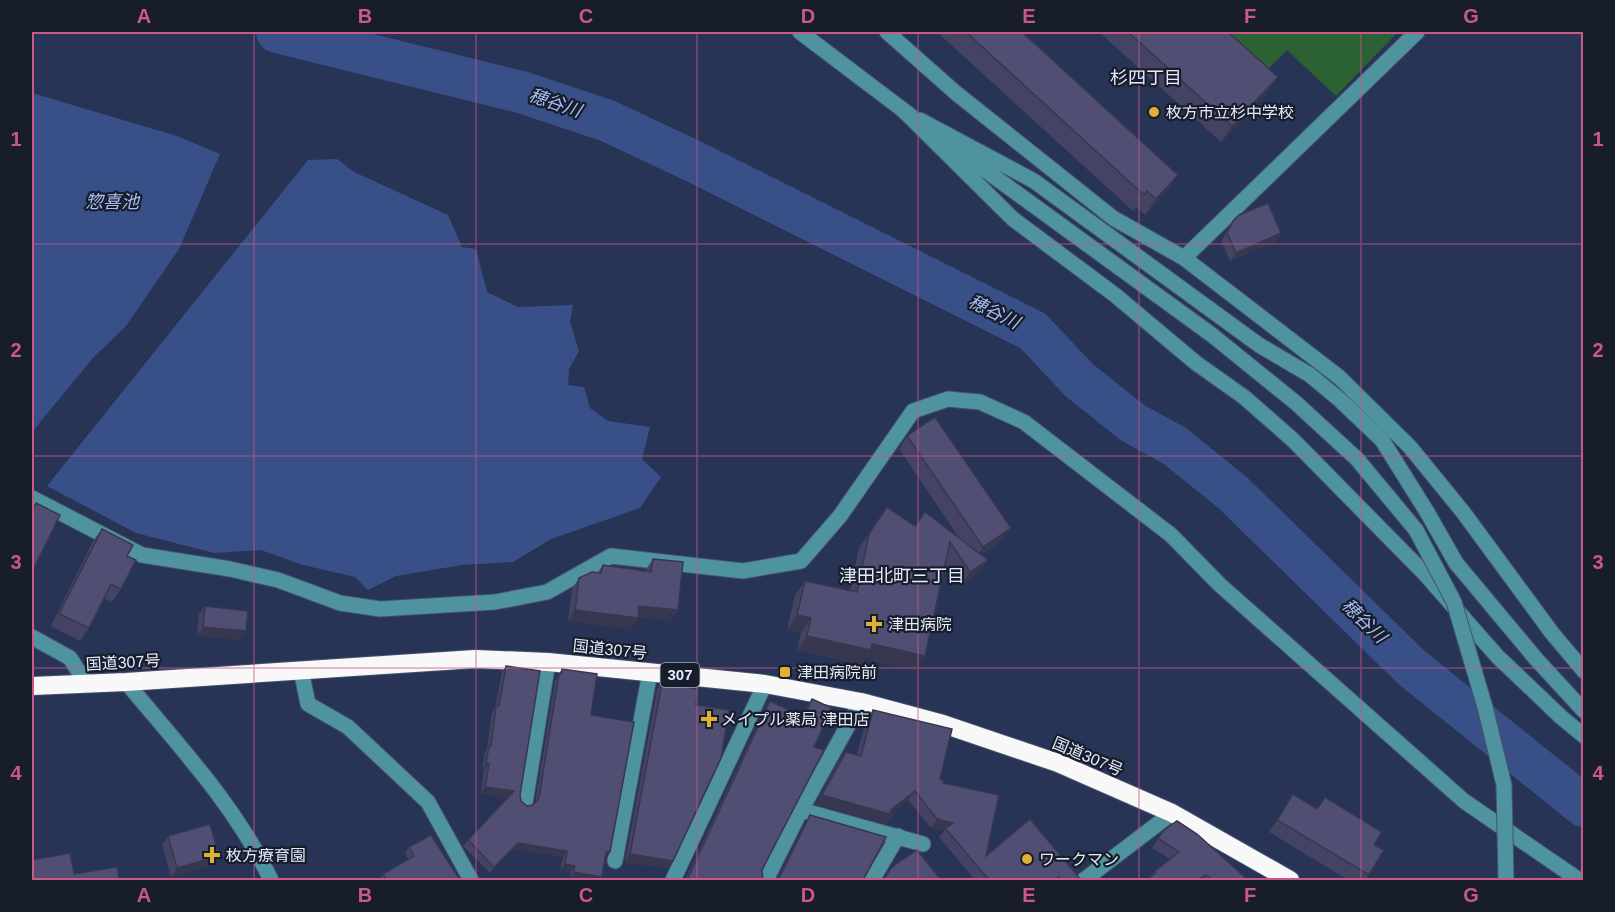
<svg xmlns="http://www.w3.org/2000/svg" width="1615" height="912" font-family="Helvetica,'Noto Sans JP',sans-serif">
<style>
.green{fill:#2b6133}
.water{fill:#394f88}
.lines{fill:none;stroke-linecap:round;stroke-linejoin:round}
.river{stroke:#394f88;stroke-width:42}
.minor-casing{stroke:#455170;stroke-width:17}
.highway-casing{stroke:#455170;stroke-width:20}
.minor{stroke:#4e939d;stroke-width:15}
.highway{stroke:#f8f8f8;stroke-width:18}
.minor-bridge-casing{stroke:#455170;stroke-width:17;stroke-linecap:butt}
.minor-bridge{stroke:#4e939d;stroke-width:15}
.wall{fill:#454363}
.shaded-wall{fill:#383750}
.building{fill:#504e73;stroke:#383750;stroke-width:1.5}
.grid{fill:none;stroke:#cc578b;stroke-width:1.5;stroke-opacity:0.55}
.poi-dot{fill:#dfb034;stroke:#171d2b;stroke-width:2}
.labels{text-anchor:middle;stroke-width:4.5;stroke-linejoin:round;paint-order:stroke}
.shield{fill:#171d2b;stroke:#a6acbd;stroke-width:1.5}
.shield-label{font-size:15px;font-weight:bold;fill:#e3eafb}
.poi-label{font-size:16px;fill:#e3eafb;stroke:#171d2b;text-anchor:start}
.street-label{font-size:16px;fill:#e3eafb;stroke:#171d2b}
.neighbourhood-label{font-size:18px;fill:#e3eafb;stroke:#171d2b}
.water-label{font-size:18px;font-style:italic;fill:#a9bff3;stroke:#171d2b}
.neatline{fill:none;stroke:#cc578b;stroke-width:2}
.grid-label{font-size:20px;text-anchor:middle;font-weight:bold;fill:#cc578b}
</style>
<rect width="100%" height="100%" fill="#273455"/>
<polygon class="green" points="1211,32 1398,32 1336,96 1287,50 1259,78"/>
<g class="water">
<polygon points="32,93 177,136 220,154 179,249 126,326 93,358 32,432"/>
<polygon points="337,159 354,172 448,215 462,247 476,249 487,292 518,307 573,305 570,322 579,351 569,369 568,385 584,387 590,408 608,421 650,427 642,459 661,477 640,508 551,539 513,562 462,565 396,576 368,590 355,577 303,565 261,550 214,553 136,533 47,486 308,160"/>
</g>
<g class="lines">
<polyline class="river" points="277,32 521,92 608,121 695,162 1033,331 1079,380 1133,423 1175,446 1233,493 1412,668 1584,806"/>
<defs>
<g id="minor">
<polyline points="800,32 911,116"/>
<polyline points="887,32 956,93 1113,218 1184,258 1339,377 1410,447 1463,512 1552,633 1584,671"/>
<polyline points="904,111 1013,219 1115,295 1196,363 1244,397 1293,440 1425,574 1497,656 1561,717 1584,736"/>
<polyline points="920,120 1034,181 1259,345 1310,375 1340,400 1382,440 1427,512 1456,563 1537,660 1584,711"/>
<polyline points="952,146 1212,335"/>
<polyline points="1184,258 1417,32"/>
<polyline points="32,498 142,555 230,569 278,580 340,603 380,609 495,602 547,592 611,556 743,571 801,561 840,516 913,411 948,399 980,402 1024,422 1171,535 1220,585 1464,801 1579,880"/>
<polyline points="32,637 70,658 86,683"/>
<polyline points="301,670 308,704 348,727 428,802 471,880"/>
<path d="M126,682C178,745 236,806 271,880"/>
<polyline points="525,803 548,662"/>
<polyline points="801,810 923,844"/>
<polyline points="615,861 650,672"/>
<polyline points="673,880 765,684"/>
<polyline points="766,880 801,810 861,702"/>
<polyline points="872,880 898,836"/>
<polyline points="1084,880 1172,813"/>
</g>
<polyline id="highway" points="32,686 126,682 475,659 548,662 765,684 861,702 943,724 1058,763 1172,813 1290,880"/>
</defs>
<use href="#minor" class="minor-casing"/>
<use href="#highway" class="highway-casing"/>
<use href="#minor" class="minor"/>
<use href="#highway" class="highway"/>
<defs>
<polyline id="minor-bridge" points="1212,335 1296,403 1357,459 1416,530 1454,602 1485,707 1504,785 1506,880"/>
</defs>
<use href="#minor-bridge" class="minor-bridge-casing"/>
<use href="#minor-bridge" class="minor-bridge"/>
</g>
<g class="wall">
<polygon points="937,32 1022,32 1178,175 1167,191 1145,215 1136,207 1133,211"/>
<polygon points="1099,32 1228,32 1267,93 1221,142"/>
<polygon points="1233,221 1281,233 1275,242 1230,261 1221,241"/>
<polygon points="907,436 1003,540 981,555 978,574 960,586 945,564 925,656 915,670 865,659 861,665 797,650 801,633 787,630 795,595 805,581 850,591 859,548 887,507 915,526 960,539 899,449"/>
<polygon points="102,529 121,589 112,602 104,598 89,628 80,641 51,626 93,541"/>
<polygon points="653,559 678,610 670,621 638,617 630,629 568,621 572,589 579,578 598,572 603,565 645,571"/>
<polygon points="205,606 246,631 240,640 197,635 199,614"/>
<polygon points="506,666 521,801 527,806 533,805 535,804 555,681 562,669 591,715 610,852 605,859 599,880 582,880 570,879 571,872 560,870 563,857 513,849 490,873 463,846 468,840 508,797 481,794 484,770 482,770 485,752 487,749 492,712 495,708 502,672"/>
<polygon points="662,683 668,868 625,862 657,690"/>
<polygon points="812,699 814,747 762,870 763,880 764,880 685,880 766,707 770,701 803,717 808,705"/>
<polygon points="873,710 943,783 986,856 1081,880 975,880 939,837 944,831 931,828 908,800 892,813 887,824 816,804 839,761 846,752 857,755 866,719"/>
<polygon points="1293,794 1317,809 1325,797 1374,845 1369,875 1365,880 1348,880 1269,832"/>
<polygon points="810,815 863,880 777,880 806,822"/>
<polygon points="1164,830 1248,880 1145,880 1170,859 1152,848"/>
<polygon points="168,836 213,865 171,877 162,845"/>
<polygon points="409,847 460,880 379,880 383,874 408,859 405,853"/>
</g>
<g class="shaded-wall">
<polygon points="1278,77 1267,93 1221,142 1232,126"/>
<polygon points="1178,175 1167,191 1145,215 1156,199"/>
<polygon points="1281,233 1275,242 1230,261 1236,253"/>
<polygon points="1011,528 1003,540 975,560 983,547"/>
<polygon points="988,560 978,574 960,586 970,572"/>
<polygon points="639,606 678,610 670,621 631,617"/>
<polygon points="575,610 638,618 630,629 568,621"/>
<polygon points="797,615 811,618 801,633 787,630"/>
<polygon points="203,627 246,631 240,640 197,635"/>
<polygon points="807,636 872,644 925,656 915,670 865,659 861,665 797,650"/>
<polygon points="486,763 489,764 484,770 482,770"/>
<polygon points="485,787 514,791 509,798 481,794"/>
<polygon points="915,791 908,800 891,814 893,815 887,824 816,804 822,795 890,811"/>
<polygon points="937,819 953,823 945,828 944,831 931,828"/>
<polygon points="518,843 567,851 563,857 513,849 490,873 494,867"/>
<polygon points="606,852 610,852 606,859 602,858"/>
<polygon points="630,854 673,861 668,868 625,862"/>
<polygon points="219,856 213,865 171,877 177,868"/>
<polygon points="565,864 575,866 571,872 560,870"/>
<polygon points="574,872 602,877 599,880 582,880 570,879"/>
</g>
<g class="building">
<polygon points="966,32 1022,32 1178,175 1156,199 1147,191 1144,195"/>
<polygon points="1128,32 1228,32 1278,77 1232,126"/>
<polygon points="1268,203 1281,233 1236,253 1227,233 1233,221 1239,215"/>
<polygon points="935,417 1011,528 983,547 907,436"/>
<polygon points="36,503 60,515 34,568 32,567 32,512"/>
<polygon points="887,507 915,526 925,512 988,560 970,572 950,542 925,656 872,644 871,650 807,636 811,618 797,615 805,581 857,592 869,534"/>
<polygon points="102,529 133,545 127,556 136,560 121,589 111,584 89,628 59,614"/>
<polygon points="653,559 683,562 678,610 639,606 638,618 575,610 579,578 592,572 601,573 603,565 651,572"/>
<polygon points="205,606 248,611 246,631 203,627"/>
<polygon points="506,666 540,671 520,795 521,801 527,806 533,805 539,798 559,674 561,674 562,669 597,674 591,715 634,722 610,852 606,852 602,877 574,872 575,866 565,864 567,851 518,843 494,867 468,840 514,791 485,787 489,764 486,763 489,746 491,746 496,706 499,706"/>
<polygon points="662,683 698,689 696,705 729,710 721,758 673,861 630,854"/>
<polygon points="812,699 832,708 814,747 824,750 762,870 763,880 764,880 687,880 770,701 804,717"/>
<polygon points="873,710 952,729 940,779 944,781 943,783 999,795 986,856 1030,819 1081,880 1061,880 1059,877 1055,880 989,880 945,828 953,823 937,819 915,791 890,811 893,815 822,795 846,752 861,756"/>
<polygon points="1293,794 1317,809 1325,797 1382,832 1374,845 1384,850 1369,875 1277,820"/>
<polygon points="810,815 886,837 863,880 776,880 779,879"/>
<polygon points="1177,821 1197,834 1248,880 1212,880 1206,875 1198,880 1145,880 1156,873 1155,871 1179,852 1158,838 1164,830"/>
<polygon points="210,824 219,856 177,868 168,836"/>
<polygon points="431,835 460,880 387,880 383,874 414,856 409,847"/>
<polygon points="917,850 941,880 883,880 892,867"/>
<polygon points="70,853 74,874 117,867 119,879 114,880 32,880 32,860"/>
</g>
<path class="grid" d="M254,32V880M476,32V880M697,32V880M918,32V880M1139,32V880M1361,32V880M32,244H1584M32,456H1584M32,668H1584"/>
<g class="poi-dot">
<circle cx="1154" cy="112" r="6"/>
<path d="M871 615h6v6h6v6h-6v6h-6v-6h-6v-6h6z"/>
<rect x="779" y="666" width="12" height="12" rx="3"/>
<path d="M706 710h6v6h6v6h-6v6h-6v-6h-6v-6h6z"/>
<path d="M209 846h6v6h6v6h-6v6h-6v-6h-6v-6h6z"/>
<circle cx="1027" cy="859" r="6"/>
</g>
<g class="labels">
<rect class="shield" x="660.5" y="663" width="39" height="24" rx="4.5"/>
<g class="shield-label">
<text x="680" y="680">307</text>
</g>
<g class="poi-label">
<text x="1166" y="118">枚方市立杉中学校</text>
<text x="888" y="630">津田病院</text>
<text x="797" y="678">津田病院前</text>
<text x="721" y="725">メイプル薬局 津田店</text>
<text x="226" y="861">枚方療育園</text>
<text x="1039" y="865">ワークマン</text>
</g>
<g class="street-label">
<text transform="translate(610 649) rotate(6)" y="6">国道307号</text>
<text transform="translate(123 662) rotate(-3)" y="6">国道307号</text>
<text transform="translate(1088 756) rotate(23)" y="6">国道307号</text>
</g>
<g class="neighbourhood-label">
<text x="1146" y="84">杉四丁目</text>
<text x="902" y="582">津田北町三丁目</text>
</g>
<g class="water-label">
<text transform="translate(555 103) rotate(19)" y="6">穂谷川</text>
<text x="112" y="208">惣喜池</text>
<text transform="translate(994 312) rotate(26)" y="6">穂谷川</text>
<text transform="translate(1364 621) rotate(44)" y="6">穂谷川</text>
</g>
</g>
<rect width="1615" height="912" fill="none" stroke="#171d2b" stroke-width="66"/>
<rect x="33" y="33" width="1549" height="846" class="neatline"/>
<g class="grid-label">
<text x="144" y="23">A</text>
<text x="365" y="23">B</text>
<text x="586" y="23">C</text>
<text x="808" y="23">D</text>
<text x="1029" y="23">E</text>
<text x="1250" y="23">F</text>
<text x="1471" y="23">G</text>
<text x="16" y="146">1</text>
<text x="1598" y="146">1</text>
<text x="16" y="357">2</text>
<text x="1598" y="357">2</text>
<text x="16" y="569">3</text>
<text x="1598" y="569">3</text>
<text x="16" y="780">4</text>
<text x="1598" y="780">4</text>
<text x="144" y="902">A</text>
<text x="365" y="902">B</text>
<text x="586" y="902">C</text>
<text x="808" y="902">D</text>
<text x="1029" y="902">E</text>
<text x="1250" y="902">F</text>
<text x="1471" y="902">G</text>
</g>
</svg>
